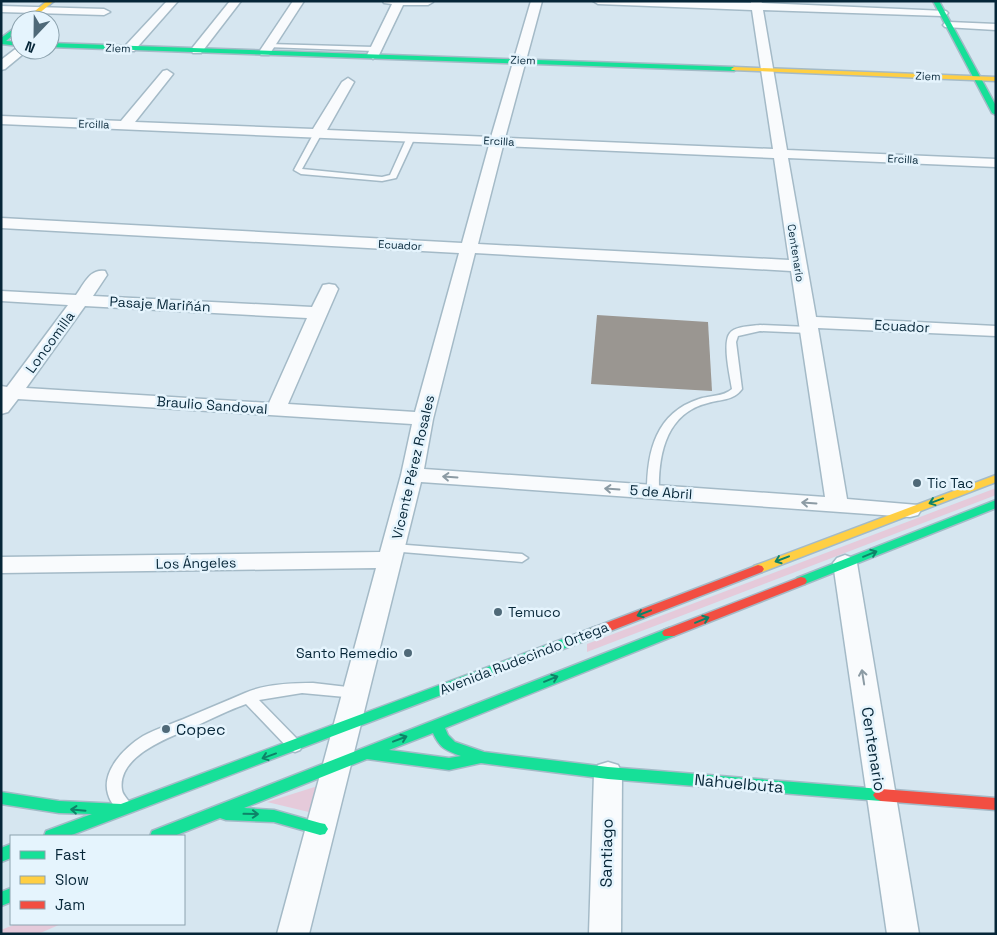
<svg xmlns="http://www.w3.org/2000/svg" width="997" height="935" font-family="'Space Grotesk',sans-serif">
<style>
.green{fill:#e5cada}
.building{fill:#9a9691}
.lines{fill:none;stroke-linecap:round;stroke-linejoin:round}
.lane-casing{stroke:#a4bac7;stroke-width:3}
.street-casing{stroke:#a4bac7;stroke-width:3}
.fast-casing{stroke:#a4bac7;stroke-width:3}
.slow-casing{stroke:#a4bac7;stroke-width:3}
.jam-casing{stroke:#a4bac7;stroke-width:3}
.lane{fill:#f9fbfd;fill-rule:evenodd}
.street{fill:#f9fbfd;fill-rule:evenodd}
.fast{fill:#16e098;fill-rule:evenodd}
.slow{fill:#ffcf43;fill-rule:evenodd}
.jam{fill:#f24e42;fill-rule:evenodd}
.oneway{stroke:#8c9ba4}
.oneway2{stroke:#0e8368}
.poi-dot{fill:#4f6978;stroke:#e5f4fd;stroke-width:2}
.labels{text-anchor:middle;stroke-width:5;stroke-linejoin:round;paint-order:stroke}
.far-street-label{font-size:11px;fill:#062638;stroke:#e5f4fd}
.street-label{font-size:14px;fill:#062638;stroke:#e5f4fd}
.poi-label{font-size:14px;fill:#062638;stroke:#e5f4fd;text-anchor:start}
.near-poi-label{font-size:16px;fill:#062638;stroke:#e5f4fd;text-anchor:start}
.near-street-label{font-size:16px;fill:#062638;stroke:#e5f4fd}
</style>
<rect width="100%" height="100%" fill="#d6e6f0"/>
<g class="green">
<polygon points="996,488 996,495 587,652 587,644"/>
<polygon points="321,785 313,813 267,802"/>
<polygon points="16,924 61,924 38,934 1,934 1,930"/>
</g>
<polygon class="building" points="597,315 708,322 712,391 591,384"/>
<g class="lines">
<defs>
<g id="lane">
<polygon points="269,44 374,47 377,49 374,51 267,47 267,45"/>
<polygon points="315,131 322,133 302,169 382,177 390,175 408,135 415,137 396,178 382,181 301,174 294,170"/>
<path d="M760,325L809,327L814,330L809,333L760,331L738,336L736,342L742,389C733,401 721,399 708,403C666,413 658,455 659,492L653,496L649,495L647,492C647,451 656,413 699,399C710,395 723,397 732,389C730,377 722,342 730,333C735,326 752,326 760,325Z"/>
<polygon points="394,544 522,554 528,558 522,562 390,551 388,548"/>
<path d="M313,683L356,688L361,689L363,693L361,697L356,698L302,693L259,700L300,742L302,746L300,750L295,752L290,750L246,704C229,710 213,718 196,726C173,736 116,755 122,790C123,796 129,800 132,806L129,810C118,814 111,804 108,794C101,771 125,747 143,736C156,729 172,724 186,718C205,710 226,701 245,693C265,684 291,683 313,683Z"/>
</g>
<g id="street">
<polygon points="167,1 178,1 134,51 126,51 124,48 126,45"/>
<polygon points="230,1 241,1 201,53 193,53 191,50 193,47"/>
<polygon points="293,1 304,1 269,55 261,55 259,52"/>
<polygon points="383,1 433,2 428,5 403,5 379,55 373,59 367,55 392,4 384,3"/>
<path d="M531,1H542L505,138L773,149L752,10L598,4L593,1L751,3V1H761L762,3L946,11L948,13L946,15L942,16L763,10L787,150L996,159V167L788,158L816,317L996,326V336L818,328L847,499L918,505L921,510L918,515L910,517L421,482L309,934H277L376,568L1,573V557L380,552L401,475L412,424L18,399L8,412L1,414V386L7,387L68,305L1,301V291L76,295C84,284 90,268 105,271L107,275L93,296L312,307L323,285L329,284L335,285L338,289L288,404L415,412L459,253L1,228V218L462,243L489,145L1,124V116L121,121L163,71L167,70L173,74L135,122L313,129L342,82L348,78L354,82L327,130L491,137ZM503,146L774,158L789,260L478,244ZM475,253L791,271L825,497L424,469L433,419ZM85,306L307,318L269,403L26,388Z"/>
<polygon points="1,6 104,9 110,12 104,15 1,12"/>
<polygon points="949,22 996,24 996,30 945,27 943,25 945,23"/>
<polygon points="18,47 20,47 20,50 28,50 5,69 1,70 1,60"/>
<polygon points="845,555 853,558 857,563 919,934 887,934 833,563 837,558"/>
<polygon points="608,762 618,765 622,773 621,934 589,934 594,773 598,765"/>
</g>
<g id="fast">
<polygon points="933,1 939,1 996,106 996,115 992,113"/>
<polygon points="20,24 20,29 6,41 20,42 20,46 1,44 1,38"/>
<polygon points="50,43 734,67 737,69 734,71 50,47"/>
<polygon points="996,500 996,508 805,584 797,584 795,581 797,578"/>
<polygon points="595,627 600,629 602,632 600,635 69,836 44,836 46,831 92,814 59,813 1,804 1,792 59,801 121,804"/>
<path d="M669,628L674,630L676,633L674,636L445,728L448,735L455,742L484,752L608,767L881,789L886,791L889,795L886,799L881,801L608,779L481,763L449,770L367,759L244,808L274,810L320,823L325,824L328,829L325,834L320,835L274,822L226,820L220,818L174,836H150L152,831ZM433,733C440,748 445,750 461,756L449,758L389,750Z"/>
<polygon points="11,844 11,858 1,862 1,848"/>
<polygon points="11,888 11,902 1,906 1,892"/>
</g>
<g id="slow">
<polygon points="47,1 54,1 31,20 24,20"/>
<polygon points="734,67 996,77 996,81 732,70 731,69"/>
<polygon points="996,475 996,482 762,572 754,572 752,569 754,566"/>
</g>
<g id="jam">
<polygon points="758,565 762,566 764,569 762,572 600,635 590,635 588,632 590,629"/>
<polygon points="801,577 805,578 807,581 805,584 674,636 664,636 662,633 664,630"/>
<polygon points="881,789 996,798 996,810 881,801 876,799 873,795 876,791"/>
</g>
</defs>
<use href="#lane" class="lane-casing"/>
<use href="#street" class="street-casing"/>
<use href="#fast" class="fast-casing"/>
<use href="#slow" class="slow-casing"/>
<use href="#jam" class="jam-casing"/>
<use href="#lane" class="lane"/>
<use href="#street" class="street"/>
<use href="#fast" class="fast"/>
<use href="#slow" class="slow"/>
<use href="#jam" class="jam"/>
</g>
<defs><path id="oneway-shaft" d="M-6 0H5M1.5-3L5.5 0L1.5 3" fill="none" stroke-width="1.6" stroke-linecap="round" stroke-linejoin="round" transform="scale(1.25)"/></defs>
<g class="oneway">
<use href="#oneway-shaft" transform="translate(450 477) rotate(-176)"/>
<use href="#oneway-shaft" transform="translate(612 489) rotate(-176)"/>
<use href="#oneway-shaft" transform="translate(809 503) rotate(-176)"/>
<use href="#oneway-shaft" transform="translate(863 677) rotate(-99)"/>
</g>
<g class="oneway2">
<use href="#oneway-shaft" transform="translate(936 501) rotate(160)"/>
<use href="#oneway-shaft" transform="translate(870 554) rotate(-22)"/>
<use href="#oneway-shaft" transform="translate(782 559) rotate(159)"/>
<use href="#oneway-shaft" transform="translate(644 613) rotate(159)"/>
<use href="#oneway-shaft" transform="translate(702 620) rotate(-22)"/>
<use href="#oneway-shaft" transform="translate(551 679) rotate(-22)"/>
<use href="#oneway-shaft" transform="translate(400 739) rotate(-21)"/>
<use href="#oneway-shaft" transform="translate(269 756) rotate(160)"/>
<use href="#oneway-shaft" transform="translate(78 810) rotate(-175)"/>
<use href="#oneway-shaft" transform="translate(251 814) rotate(1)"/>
</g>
<g class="poi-dot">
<circle cx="917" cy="483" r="5"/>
<circle cx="498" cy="612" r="5"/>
<circle cx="408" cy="653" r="5"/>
<circle cx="166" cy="729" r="5"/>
</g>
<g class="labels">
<g class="far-street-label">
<text transform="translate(118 48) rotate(2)" y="4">Ziem</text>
<text transform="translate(523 60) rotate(2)" y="4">Ziem</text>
<text transform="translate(928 76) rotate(2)" y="4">Ziem</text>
<text transform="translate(94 124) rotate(2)" y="4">Ercilla</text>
<text transform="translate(499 141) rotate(3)" y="4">Ercilla</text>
<text transform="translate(903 159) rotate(3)" y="4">Ercilla</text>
<text transform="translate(400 245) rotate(3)" y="4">Ecuador</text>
<text transform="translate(796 253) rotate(81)" y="4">Centenario</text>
</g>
<g class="street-label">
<text transform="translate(160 304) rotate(3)" y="5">Pasaje Mariñán</text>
<text transform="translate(902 326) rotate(3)" y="5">Ecuador</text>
<text transform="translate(50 342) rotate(-54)" y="5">Loncomilla</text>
<text transform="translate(212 405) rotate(4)" y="5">Braulio Sandoval</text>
<text transform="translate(413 467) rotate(-77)" y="5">Vicente Pérez Rosales</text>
<text transform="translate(661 492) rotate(4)" y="5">5 de Abril</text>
<text transform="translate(196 563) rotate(-1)" y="5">Los Ángeles</text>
<text transform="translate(524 658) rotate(-21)" y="5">Avenida Rudecindo Ortega</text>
</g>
<g class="poi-label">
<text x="927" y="488">Tic Tac</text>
<text x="508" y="617">Temuco</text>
<text x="398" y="658" text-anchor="end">Santo Remedio</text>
</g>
<g class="near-poi-label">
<text x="176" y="735">Copec</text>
</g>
<g class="near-street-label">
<text transform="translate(874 749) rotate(81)" y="6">Centenario</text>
<text transform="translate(739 783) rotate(5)" y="6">Nahuelbuta</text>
<text transform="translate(606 853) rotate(-89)" y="6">Santiago</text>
</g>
</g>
<rect width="997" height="935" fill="none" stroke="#062638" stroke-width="5"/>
<rect x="10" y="835" width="175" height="90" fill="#e5f4fd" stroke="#8ca2ae"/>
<rect x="20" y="851" width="25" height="8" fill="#16e098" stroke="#8ca2ae"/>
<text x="55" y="860" font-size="15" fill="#062638">Fast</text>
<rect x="20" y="876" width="25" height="8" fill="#ffcf43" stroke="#8ca2ae"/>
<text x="55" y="885" font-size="15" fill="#062638">Slow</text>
<rect x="20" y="901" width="25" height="8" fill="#f24e42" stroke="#8ca2ae"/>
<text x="55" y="910" font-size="15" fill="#062638">Jam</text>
<g transform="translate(35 35) rotate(202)"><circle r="24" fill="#e5f4fd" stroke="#8ca2ae"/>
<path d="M0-4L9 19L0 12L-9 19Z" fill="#4f6978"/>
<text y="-8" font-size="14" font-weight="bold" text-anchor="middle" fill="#062638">N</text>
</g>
</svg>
